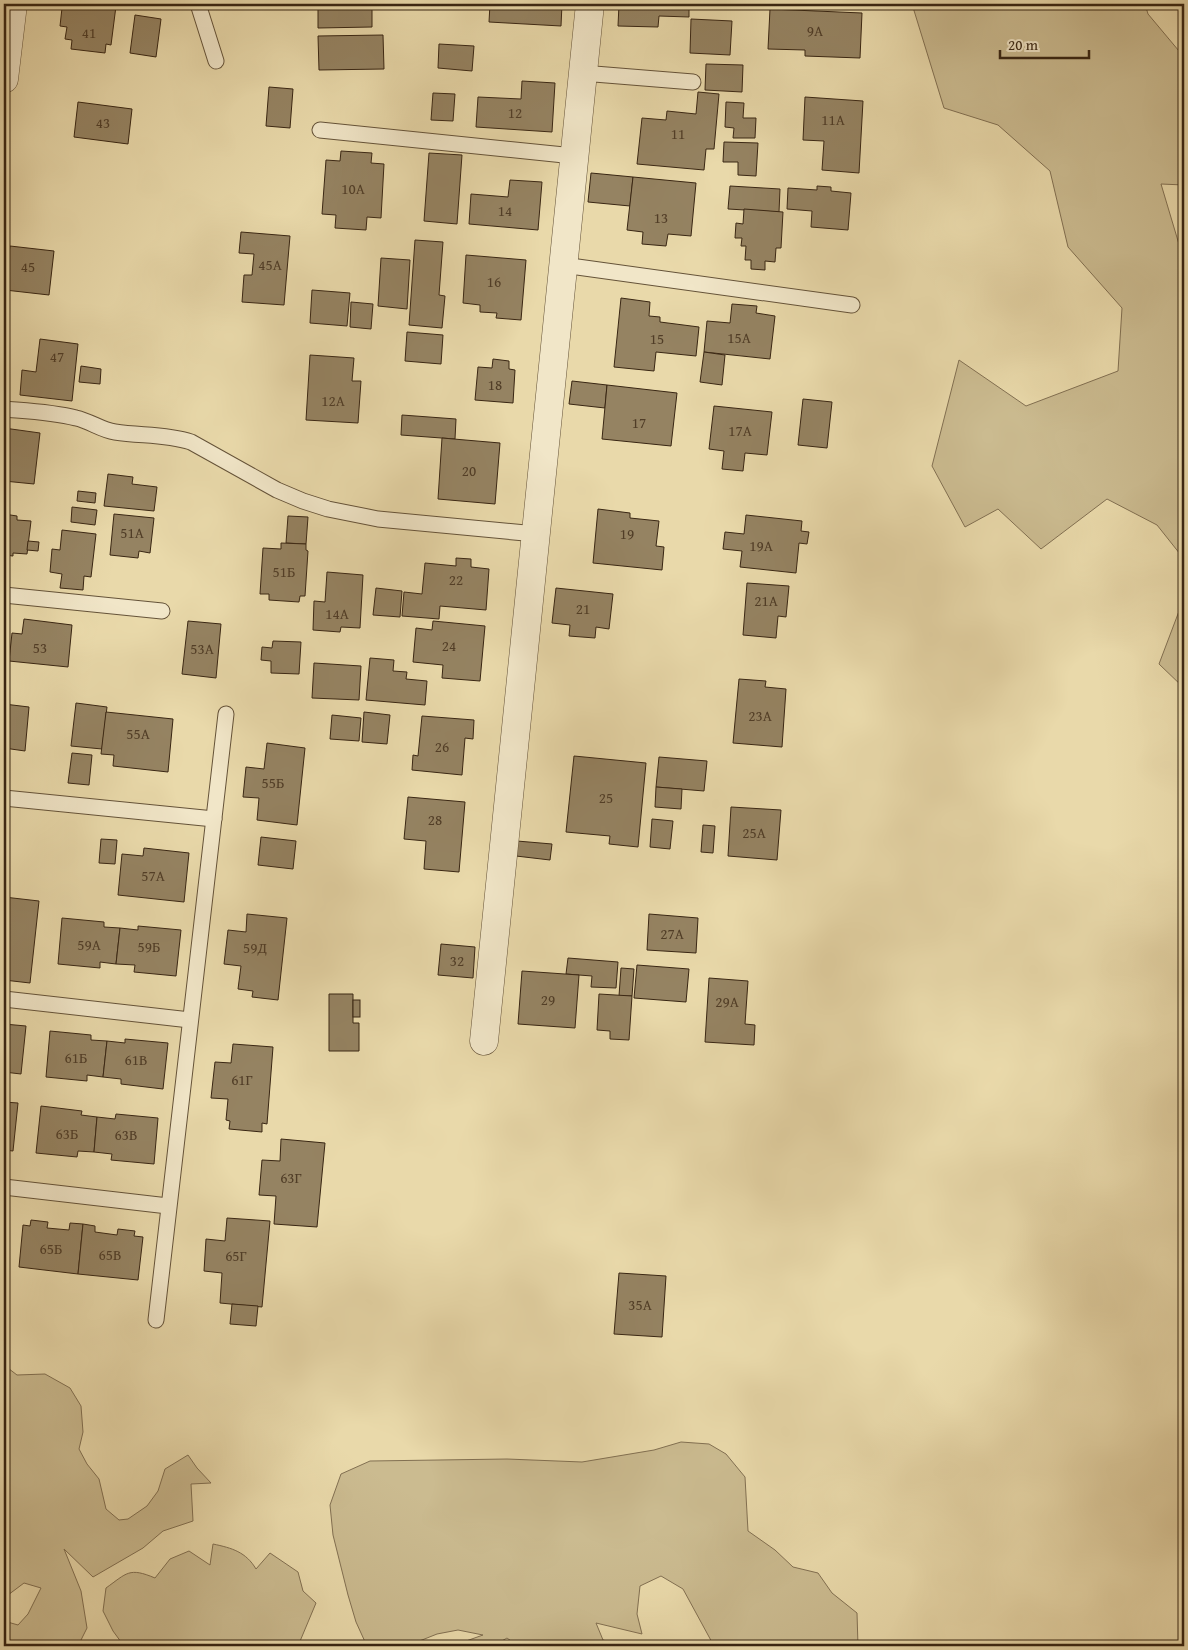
<svg xmlns="http://www.w3.org/2000/svg" width="1188" height="1650" font-family="'Gentium Book Plus',serif">
<style>
.green{fill:#cbbb90;stroke:#827052}
.building{fill:#958362;stroke:#392613}
.lines{fill:none;stroke-linecap:round;stroke-linejoin:round}
.lane-casing{stroke:#655339;stroke-width:17}
.street-casing{stroke:#655339;stroke-width:29}
.lane{stroke:#f1e6c8;stroke-width:15}
.street{stroke:#f1e6c8;stroke-width:28}
.labels{text-anchor:middle;stroke-width:5;stroke-linejoin:round;paint-order:stroke}
.number-label{font-size:15px;fill:#503d27}
</style>
<rect width="100%" height="100%" fill="#e9d9aa"/>
<filter id="stains"><feTurbulence type="fractalNoise" baseFrequency=".004" numOctaves="4"/><feColorMatrix values="0 0 0 0 .2 0 0 0 0 .09 0 0 0 0 .02 0 0 0 .5 -.17"/></filter>
<radialGradient id="worn" r=".72"><stop offset=".6" stop-color="#630" stop-opacity="0"/><stop offset="1" stop-color="#630" stop-opacity=".3"/></radialGradient>
<g class="green">
<polygon points="912,4 1145,4 1148,14 1184,57 1184,185 1161,184 1184,261 1184,559 1157,525 1107,499 1041,549 998,509 965,527 932,466 959,360 1026,406 1118,371 1122,308 1068,247 1050,171 998,125 944,108"/>
<polygon points="1184,598 1184,688 1159,664"/>
<polygon points="4,1365 17,1375 45,1374 70,1388 81,1406 83,1432 79,1449 87,1464 99,1479 106,1509 119,1520 128,1519 147,1506 158,1491 165,1469 188,1455 197,1468 211,1483 191,1484 193,1521 163,1531 143,1548 93,1577 64,1549 81,1591 87,1628 78,1646 4,1646 4,1621 18,1625 28,1614 41,1588 24,1583 4,1598"/>
<polygon points="681,1442 709,1444 726,1454 745,1477 748,1531 775,1550 793,1567 818,1573 832,1593 857,1613 858,1646 714,1646 683,1589 661,1576 640,1586 637,1614 642,1634 596,1623 603,1640 626,1646 518,1646 507,1638 493,1646 452,1646 483,1635 458,1630 437,1634 417,1642 399,1646 370,1646 366,1644 356,1622 348,1595 333,1535 330,1505 341,1474 370,1461 507,1459 582,1462 654,1450"/>
<path d="M213,1544C232,1548 246,1552 256,1569L270,1553L298,1572L303,1591L316,1603L298,1646H124L113,1631L103,1611L106,1588C127,1573 129,1567 155,1578L170,1559L189,1551L210,1565Z"/>
</g>
<g class="building">
<polygon points="70,4 106,4 116,6 111,45 106,44 105,53 71,49 72,40 65,39 67,27 60,26 62,8 69,9"/>
<polygon points="318,4 372,4 372,27 318,28"/>
<polygon points="490,4 562,4 561,26 489,22"/>
<polygon points="619,4 689,4 689,17 659,16 658,27 618,26"/>
<polygon points="770,9 862,13 860,58 805,56 805,50 768,49"/>
<polygon points="135,15 161,19 156,57 130,53"/>
<polygon points="691,19 732,21 730,55 690,53"/>
<polygon points="383,35 384,69 319,70 318,36"/>
<polygon points="439,44 474,46 472,71 438,68"/>
<polygon points="706,64 743,65 742,92 705,90"/>
<polygon points="522,81 555,83 552,132 476,127 478,97 521,99"/>
<polygon points="269,87 293,89 290,128 266,126"/>
<polygon points="698,92 719,94 714,149 706,149 704,170 637,164 642,118 666,120 667,111 696,114"/>
<polygon points="433,93 455,94 453,121 431,120"/>
<polygon points="805,97 863,101 859,173 822,170 824,141 803,140"/>
<polygon points="78,102 132,109 128,144 74,137"/>
<polygon points="726,102 744,103 743,118 756,118 755,138 733,138 734,128 725,127"/>
<polygon points="724,142 758,143 756,176 738,175 738,162 723,162"/>
<polygon points="341,151 372,153 371,163 384,164 381,218 367,217 366,230 335,228 336,215 322,214 326,160 340,161"/>
<polygon points="429,153 462,155 457,224 424,221"/>
<polygon points="591,173 633,177 630,206 588,202"/>
<polygon points="633,177 696,183 691,236 668,234 666,246 642,244 643,232 627,230"/>
<polygon points="510,180 542,182 538,230 469,224 471,194 508,197"/>
<polygon points="730,186 780,189 779,212 728,209"/>
<polygon points="817,186 831,187 831,191 851,193 848,230 811,227 812,211 787,209 788,188 817,190"/>
<polygon points="744,209 783,212 781,248 776,248 775,262 765,261 765,270 751,269 751,260 745,260 746,246 741,246 742,238 735,238 736,223 743,224"/>
<polygon points="241,232 290,236 284,305 242,302 244,275 252,275 254,254 239,253"/>
<polygon points="415,240 443,242 439,295 445,296 442,328 409,325"/>
<polygon points="10,246 54,251 49,295 5,290 7,274 4,274 4,260 8,260"/>
<polygon points="466,255 526,260 521,320 496,318 497,313 480,312 480,305 463,303"/>
<polygon points="381,258 410,260 407,309 378,306"/>
<polygon points="312,290 350,293 347,326 310,323"/>
<polygon points="621,298 650,302 649,316 660,317 660,322 699,327 696,356 656,352 654,371 614,367"/>
<polygon points="351,302 373,304 371,329 350,327"/>
<polygon points="732,304 757,306 756,313 775,316 770,359 704,352 707,321 730,323"/>
<polygon points="407,332 443,335 441,364 405,361"/>
<polygon points="40,339 78,344 72,401 20,395 22,370 36,372"/>
<polygon points="704,352 725,355 722,385 700,382"/>
<polygon points="310,355 354,358 352,381 361,381 358,423 306,420"/>
<polygon points="493,359 509,361 509,369 515,370 513,403 475,400 478,367 492,368"/>
<polygon points="81,366 101,369 100,384 79,382"/>
<polygon points="572,381 607,385 605,408 569,404"/>
<polygon points="607,385 677,393 671,446 602,439"/>
<polygon points="803,399 832,402 827,448 798,445"/>
<polygon points="714,406 772,412 767,455 745,453 743,471 722,469 724,451 709,449"/>
<polygon points="402,415 456,419 455,439 401,435"/>
<polygon points="4,428 40,433 34,484 4,481"/>
<polygon points="442,438 500,443 495,504 438,499"/>
<polygon points="108,474 133,477 132,484 157,487 154,511 104,506"/>
<polygon points="78,491 96,493 95,503 77,501"/>
<polygon points="72,507 97,510 95,525 71,522"/>
<polygon points="598,509 630,513 630,518 659,521 656,546 664,547 662,570 593,563"/>
<polygon points="4,514 17,516 17,520 31,521 27,554 13,553 13,556 4,555"/>
<polygon points="114,514 154,518 150,553 139,551 138,558 110,555"/>
<polygon points="746,515 802,521 801,531 809,532 807,544 799,543 796,573 740,567 742,551 723,549 725,532 744,534"/>
<polygon points="288,516 308,517 306,544 286,543"/>
<polygon points="62,530 96,534 91,577 84,576 83,590 60,588 62,574 50,572 52,549 60,550"/>
<polygon points="28,541 39,542 38,551 27,550"/>
<polygon points="281,543 306,544 306,550 308,551 305,596 300,596 299,602 269,600 269,594 260,594 263,548 281,549"/>
<polygon points="456,558 471,559 471,567 489,569 486,610 440,606 439,619 402,616 404,592 422,594 425,563 456,566"/>
<polygon points="327,572 363,575 360,628 341,627 340,632 313,630 314,601 325,602"/>
<polygon points="747,583 789,586 786,617 778,616 776,638 743,635"/>
<polygon points="376,588 402,591 400,617 373,615"/>
<polygon points="556,588 613,594 609,629 596,627 595,638 569,636 570,625 552,623"/>
<polygon points="24,619 72,625 68,667 9,661 12,633 22,634"/>
<polygon points="188,621 221,624 216,678 182,674"/>
<polygon points="433,621 485,626 480,681 442,678 443,665 413,662 416,628 432,630"/>
<polygon points="273,641 301,642 299,674 271,673 271,661 261,660 262,647 272,648"/>
<polygon points="370,658 394,660 393,671 407,672 406,679 427,681 425,705 366,700"/>
<polygon points="314,663 361,666 359,700 312,698"/>
<polygon points="739,679 766,681 765,687 786,689 782,747 733,743"/>
<polygon points="76,703 107,707 102,749 71,746"/>
<polygon points="4,704 29,707 25,751 4,748"/>
<polygon points="106,712 173,719 168,772 113,766 114,755 101,754"/>
<polygon points="364,712 390,715 387,744 362,742"/>
<polygon points="332,715 361,718 359,741 330,739"/>
<polygon points="422,716 474,720 473,739 465,738 462,775 412,770 413,755 418,756"/>
<polygon points="267,743 305,748 297,825 257,820 259,798 243,797 246,767 264,769"/>
<polygon points="72,753 92,755 89,785 68,783"/>
<polygon points="574,756 646,763 638,847 609,844 610,836 566,832"/>
<polygon points="659,757 707,761 704,791 656,787"/>
<polygon points="656,787 682,789 681,809 655,807"/>
<polygon points="408,797 465,802 459,872 424,869 426,841 404,839"/>
<polygon points="731,807 781,810 777,860 728,856"/>
<polygon points="652,819 673,821 670,849 650,847"/>
<polygon points="703,825 715,826 713,853 701,852"/>
<polygon points="261,837 296,841 293,869 258,865"/>
<polygon points="101,839 117,840 115,864 99,863"/>
<polygon points="517,841 552,844 550,860 516,856"/>
<polygon points="144,848 189,853 184,902 118,895 122,854 143,856"/>
<polygon points="4,897 39,901 30,983 4,980"/>
<polygon points="247,914 287,918 278,1000 252,997 253,991 238,989 241,966 224,964 228,930 246,932"/>
<polygon points="649,914 698,918 696,953 647,950"/>
<polygon points="62,918 104,922 104,927 120,928 116,964 100,962 100,968 58,964"/>
<polygon points="138,926 181,930 176,976 134,972 135,965 116,964 120,928 138,930"/>
<polygon points="441,944 475,947 473,978 438,975"/>
<polygon points="568,958 618,962 616,988 591,987 592,976 566,974"/>
<polygon points="637,965 689,969 686,1002 634,998"/>
<polygon points="621,968 634,969 632,996 619,996"/>
<polygon points="522,971 579,975 575,1028 518,1024"/>
<polygon points="709,978 748,981 745,1024 755,1025 754,1045 705,1042"/>
<polygon points="329,994 353,994 353,1023 359,1023 359,1051 329,1051"/>
<polygon points="599,994 632,996 629,1040 610,1039 610,1031 597,1030"/>
<rect x="353" y="1000" width="7" height="17"/>
<polygon points="4,1024 26,1026 21,1074 4,1072"/>
<polygon points="50,1031 91,1035 91,1040 107,1041 103,1077 87,1075 87,1081 46,1077"/>
<polygon points="125,1039 168,1043 163,1089 121,1084 121,1079 103,1077 107,1041 125,1043"/>
<polygon points="233,1044 273,1047 267,1124 262,1123 262,1132 229,1129 230,1121 226,1120 228,1099 211,1098 215,1062 231,1063"/>
<polygon points="4,1102 18,1103 13,1151 4,1150"/>
<polygon points="41,1106 82,1111 81,1115 97,1117 94,1152 78,1151 77,1157 36,1153"/>
<polygon points="116,1114 158,1118 154,1164 111,1160 112,1154 94,1152 97,1117 115,1119"/>
<polygon points="281,1139 325,1143 317,1227 274,1224 276,1196 259,1195 262,1160 280,1161"/>
<polygon points="227,1218 270,1221 262,1307 220,1303 222,1273 204,1271 206,1239 225,1241"/>
<polygon points="31,1220 48,1222 47,1228 69,1230 70,1223 83,1224 78,1274 19,1267 23,1225 30,1226"/>
<polygon points="83,1224 95,1226 95,1232 117,1235 118,1229 135,1231 134,1236 143,1237 138,1280 78,1274"/>
<polygon points="619,1273 666,1276 662,1337 614,1334"/>
<polygon points="232,1304 258,1306 256,1326 230,1324"/>
</g>
<g class="lines">
<defs>
<g id="lane">
<polyline points="198,4 216,61"/>
<polyline points="582,73 693,82"/>
<polyline points="320,130 574,156"/>
<polyline points="563,265 852,305"/>
<path d="M4,409C28,411 53,412 76,418C90,421 101,430 115,432C141,436 166,434 191,442L277,490L303,501L328,509L378,519L536,534"/>
<polyline points="4,595 162,611"/>
<polyline points="4,798 214,819"/>
<polyline points="4,999 190,1020"/>
<polyline points="4,1187 168,1206"/>
<polyline points="156,1320 226,714"/>
</g>
<g id="street">
<polyline points="4,79 13,4"/>
<polyline points="484,1041 590,4"/>
</g>
</defs>
<use href="#lane" class="lane-casing"/>
<use href="#street" class="street-casing"/>
<use href="#lane" class="lane"/>
<use href="#street" class="street"/>
</g>
<g class="labels">
<g class="number-label">
<text x="815" y="36">9А</text>
<text x="89" y="38">41</text>
<text x="515" y="118">12</text>
<text x="833" y="125">11А</text>
<text x="103" y="128">43</text>
<text x="678" y="139">11</text>
<text x="353" y="194">10А</text>
<text x="505" y="216">14</text>
<text x="661" y="223">13</text>
<text x="270" y="270">45А</text>
<text x="28" y="272">45</text>
<text x="494" y="287">16</text>
<text x="739" y="343">15А</text>
<text x="657" y="344">15</text>
<text x="57" y="362">47</text>
<text x="495" y="390">18</text>
<text x="333" y="406">12А</text>
<text x="639" y="428">17</text>
<text x="740" y="436">17А</text>
<text x="469" y="476">20</text>
<text x="132" y="538">51А</text>
<text x="627" y="539">19</text>
<text x="761" y="551">19А</text>
<text x="284" y="577">51Б</text>
<text x="456" y="585">22</text>
<text x="766" y="606">21А</text>
<text x="583" y="614">21</text>
<text x="337" y="619">14А</text>
<text x="449" y="651">24</text>
<text x="40" y="653">53</text>
<text x="202" y="654">53А</text>
<text x="760" y="721">23А</text>
<text x="138" y="739">55А</text>
<text x="442" y="752">26</text>
<text x="273" y="788">55Б</text>
<text x="606" y="803">25</text>
<text x="435" y="825">28</text>
<text x="754" y="838">25А</text>
<text x="153" y="881">57А</text>
<text x="672" y="939">27А</text>
<text x="89" y="950">59А</text>
<text x="149" y="952">59Б</text>
<text x="255" y="953">59Д</text>
<text x="457" y="966">32</text>
<text x="548" y="1005">29</text>
<text x="727" y="1007">29А</text>
<text x="76" y="1063">61Б</text>
<text x="136" y="1065">61В</text>
<text x="242" y="1085">61Г</text>
<text x="67" y="1139">63Б</text>
<text x="126" y="1140">63В</text>
<text x="291" y="1183">63Г</text>
<text x="51" y="1254">65Б</text>
<text x="110" y="1260">65В</text>
<text x="236" y="1261">65Г</text>
<text x="640" y="1310">35А</text>
</g>
</g>
<rect width="1188" height="1650" fill="none" stroke="#e9d9aa" stroke-width="20"/>
<rect x="5" y="5" width="1178" height="1640" fill="none" stroke="#392613" stroke-width="2.5"/>
<rect x="10" y="10" width="1168" height="1630" fill="none" stroke="#392613"/>
<path d="M1000 50v8h89v-8" fill="none" stroke="#392613" stroke-width="2.5"/>
<text x="1008" y="50" font-size="15" fill="#392613" stroke="#f1e6c8" stroke-width="4" paint-order="stroke">20 m</text>
<rect width="100%" height="100%" filter="url(#stains)"/>
<rect width="100%" height="100%" fill="url(#worn)"/>
</svg>
